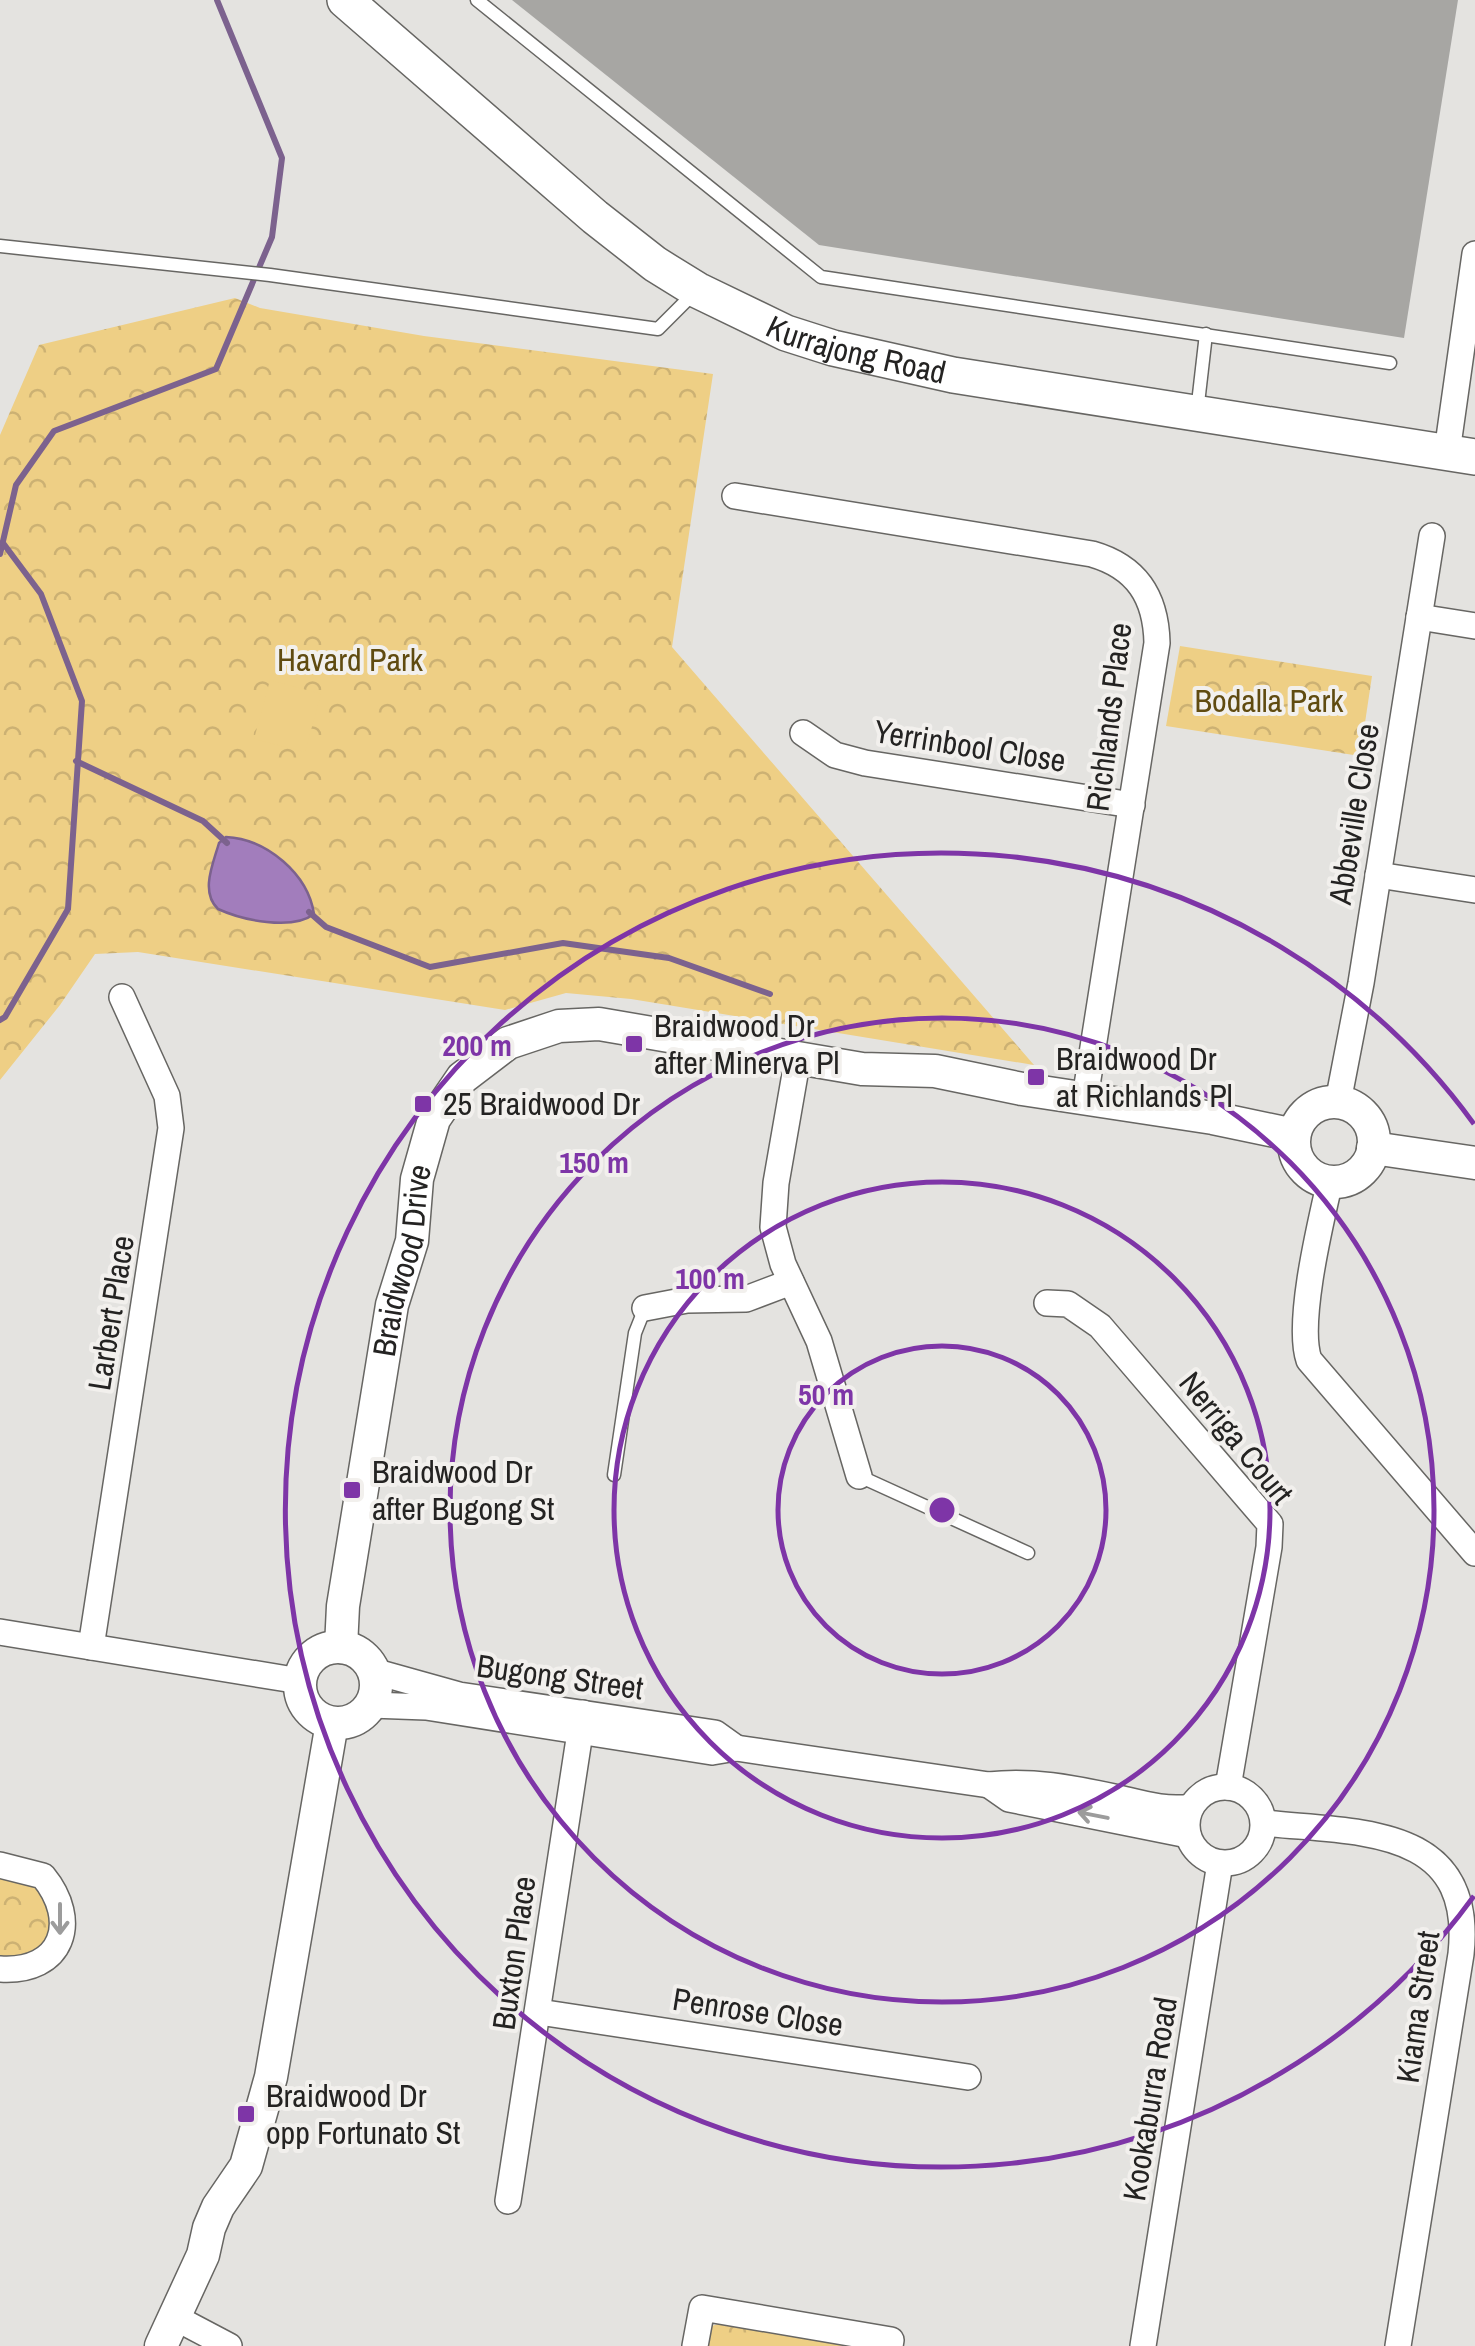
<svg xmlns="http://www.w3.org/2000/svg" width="1475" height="2346" font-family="'Archivo Narrow',sans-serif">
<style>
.forest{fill:url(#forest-crowns)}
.pitch{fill:#eecf85}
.water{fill:#a27dbc;stroke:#7c628e;stroke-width:2.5}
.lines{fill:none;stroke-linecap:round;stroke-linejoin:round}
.stream{stroke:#7c628e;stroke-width:6}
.building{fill:#a7a6a3}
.service-casing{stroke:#676663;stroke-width:15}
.minor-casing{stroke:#676663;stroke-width:28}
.tertiary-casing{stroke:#676663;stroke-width:35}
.secondary-casing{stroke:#676663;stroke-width:38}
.service{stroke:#fff;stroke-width:12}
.minor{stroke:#fff;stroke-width:25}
.tertiary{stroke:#fff;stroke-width:32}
.secondary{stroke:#fff;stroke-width:35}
.oneway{stroke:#9c9c9c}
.ring{fill:none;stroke:#7e35a7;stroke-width:5}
.poi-dot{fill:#7e35a7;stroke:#f2f0ed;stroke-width:4}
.labels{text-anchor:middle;stroke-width:8;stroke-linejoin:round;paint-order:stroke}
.street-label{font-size:32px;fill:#242322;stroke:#f2f0ed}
.park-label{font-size:32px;fill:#604b10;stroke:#f2f0ed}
.poi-label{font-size:32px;fill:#242322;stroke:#f2f0ed;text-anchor:start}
.centre{fill:#7e35a7;stroke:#f2f0ed;stroke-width:5}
.ring-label{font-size:30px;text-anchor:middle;font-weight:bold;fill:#7e35a7;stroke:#f2f0ed;stroke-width:8;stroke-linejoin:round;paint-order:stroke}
</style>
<defs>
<pattern id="forest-crowns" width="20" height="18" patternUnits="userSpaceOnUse" patternTransform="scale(2.5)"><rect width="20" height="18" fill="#eecf85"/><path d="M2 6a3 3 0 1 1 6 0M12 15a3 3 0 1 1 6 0" fill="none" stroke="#ccb173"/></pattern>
</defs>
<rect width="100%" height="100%" fill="#e4e3e0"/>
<g class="forest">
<polygon points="235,298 260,308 424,336 713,374 672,647 1034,1065 631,999 566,993 505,1010 138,952 95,954 60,1005 0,1080 0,435 39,345"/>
<polygon points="1180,646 1372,676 1360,756 1166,726"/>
<polygon points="0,1876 35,1883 58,1909 43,1951 0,1964"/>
<polygon points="721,2323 864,2346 700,2346 709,2327"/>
</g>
<polygon class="pitch" points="270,680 321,694 305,752 254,739"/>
<path class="water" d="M226,837C267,839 308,874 314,914C292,931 242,920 218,909C200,892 213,864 219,843Z"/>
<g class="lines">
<g class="stream">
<polyline points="0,554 16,485 54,431 216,369 272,237 282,158 217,0"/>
<polyline points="76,761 203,821 227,843"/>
<polyline points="309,912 326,927 430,967 563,943 669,958 770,994"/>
<polyline points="0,1020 5,1017 68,909 82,701 41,594 3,543"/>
</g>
</g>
<polygon class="building" points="512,0 1458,0 1404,338 819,245"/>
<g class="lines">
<defs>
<g id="service">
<polyline points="477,0 821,277 1390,363"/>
<polyline points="0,246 270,275 658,329 695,292"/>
<polyline points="1197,412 1206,334"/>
<polyline points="614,1475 635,1333 645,1308"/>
<polyline points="859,1476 1028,1553"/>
</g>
<g id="minor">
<polyline points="1447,452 1475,254"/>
<path d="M735,496L1092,554C1137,567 1156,597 1157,643L1085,1098"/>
<polyline points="1419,617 1475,626"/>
<polyline points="803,733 835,755 865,763 1132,805"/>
<polyline points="1378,875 1475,890"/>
<polyline points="798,1057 776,1183 773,1227 783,1264 819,1341 859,1476"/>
<polyline points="1338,1102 1361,983 1432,536"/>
<path d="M1330,1181C1321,1221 1296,1323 1309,1360L1475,1553"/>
<polyline points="1047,1303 1068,1304 1100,1326 1270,1524 1269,1547 1228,1787"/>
<polyline points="645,1308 687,1300 746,1299 791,1282"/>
<polyline points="0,1632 300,1681"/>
<polyline points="91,1647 171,1128 167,1096 122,997"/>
<polyline points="373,1671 459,1695 715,1733 736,1748"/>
<path d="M371,1705L426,1707L712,1752L736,1748L989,1785C1031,1780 1072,1788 1114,1797C1141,1803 1164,1811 1191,1807"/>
<polyline points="989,1785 1009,1799 1188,1835"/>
<circle cx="1225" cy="1825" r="38"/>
<path d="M1264,1823C1356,1833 1475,1824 1461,1954L1398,2346"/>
<path d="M0,1865L43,1876C80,1921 63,1973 0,1969"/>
<polyline points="539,2012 968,2077"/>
<polyline points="508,2201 583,1713"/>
<polyline points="174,2317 229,2346"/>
<polyline points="695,2346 702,2308 891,2340 890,2346"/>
<polyline points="1143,2346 1220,1863"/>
</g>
<g id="tertiary">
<circle cx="1334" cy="1142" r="40"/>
<polyline points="1373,1148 1475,1163"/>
<path id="s1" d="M341,1647L343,1606L392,1305L412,1241L417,1179L434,1119L462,1078L508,1043L559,1026L599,1024L862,1069L935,1071L1022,1089L1213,1118L1294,1135"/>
<circle cx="338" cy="1685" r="38"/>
<polyline points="161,2346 203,2255 209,2228 218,2207 246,2166 271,2077 332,1723"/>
</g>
<g id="secondary">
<path id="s2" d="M345,0L595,217L655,264L697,290L786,333L833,348L953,375L1475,457"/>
</g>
</defs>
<use href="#service" class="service-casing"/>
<use href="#minor" class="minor-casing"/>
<use href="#tertiary" class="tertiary-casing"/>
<use href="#secondary" class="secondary-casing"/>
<use href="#service" class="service"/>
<use href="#minor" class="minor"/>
<use href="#tertiary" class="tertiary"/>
<use href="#secondary" class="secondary"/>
</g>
<defs><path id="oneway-shaft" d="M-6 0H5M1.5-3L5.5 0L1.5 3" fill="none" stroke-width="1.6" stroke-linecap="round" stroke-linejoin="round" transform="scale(2.5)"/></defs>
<g class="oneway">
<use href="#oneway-shaft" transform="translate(1093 1815) rotate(-169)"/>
<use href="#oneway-shaft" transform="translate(60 1919) rotate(90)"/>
</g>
<g class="ring">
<circle cx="942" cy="1510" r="164"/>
<circle cx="942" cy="1510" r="328"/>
<circle cx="942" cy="1510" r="492"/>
<path d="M1474 1896A657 657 0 1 1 1474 1124"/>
</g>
<g class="poi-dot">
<rect x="624" y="1034" width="20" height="20" rx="5"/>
<rect x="1026" y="1067" width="20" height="20" rx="5"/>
<rect x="413" y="1094" width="20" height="20" rx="5"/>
<rect x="342" y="1480" width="20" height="20" rx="5"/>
<rect x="236" y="2104" width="20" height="20" rx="5"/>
</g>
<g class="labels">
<g class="street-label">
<text dy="11" stroke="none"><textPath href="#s2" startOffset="628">Kurrajong Road</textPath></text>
<text transform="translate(1109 717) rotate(-83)" y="11">Richlands Place</text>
<text transform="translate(970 746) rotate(9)" y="11">Yerrinbool Close</text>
<text transform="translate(1354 814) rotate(-81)" y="11">Abbeville Close</text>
<text dy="11" stroke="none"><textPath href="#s1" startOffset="392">Braidwood Drive</textPath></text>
<text transform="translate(111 1313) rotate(-81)" y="11">Larbert Place</text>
<text transform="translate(1236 1438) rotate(51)" y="11">Nerriga Court</text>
<text transform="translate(560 1677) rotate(8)" y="11">Bugong Street</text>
<text transform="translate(514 1953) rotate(-82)" y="11">Buxton Place</text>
<text transform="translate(1418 2007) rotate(-82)" y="11">Kiama Street</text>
<text transform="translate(758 2012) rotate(9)" y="11">Penrose Close</text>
<text transform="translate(1150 2099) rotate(-81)" y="11">Kookaburra Road</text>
</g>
<g class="park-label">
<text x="350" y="671">Havard Park</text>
<text x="1269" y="712">Bodalla Park</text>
</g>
<g class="poi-label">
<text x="654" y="1037">Braidwood Dr<tspan x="654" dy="37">after Minerva Pl</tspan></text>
<text x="1056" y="1070">Braidwood Dr<tspan x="1056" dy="37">at Richlands Pl</tspan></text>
<text x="443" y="1115">25 Braidwood Dr</text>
<text x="372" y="1483">Braidwood Dr<tspan x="372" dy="37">after Bugong St</tspan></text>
<text x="266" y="2107">Braidwood Dr<tspan x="266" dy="37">opp Fortunato St</tspan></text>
</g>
</g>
<circle cx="942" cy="1510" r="15" class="centre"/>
<g class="ring-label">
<text x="477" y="1056">200 m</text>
<text x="594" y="1173">150 m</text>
<text x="710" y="1289">100 m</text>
<text x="826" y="1405">50 m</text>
</g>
</svg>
